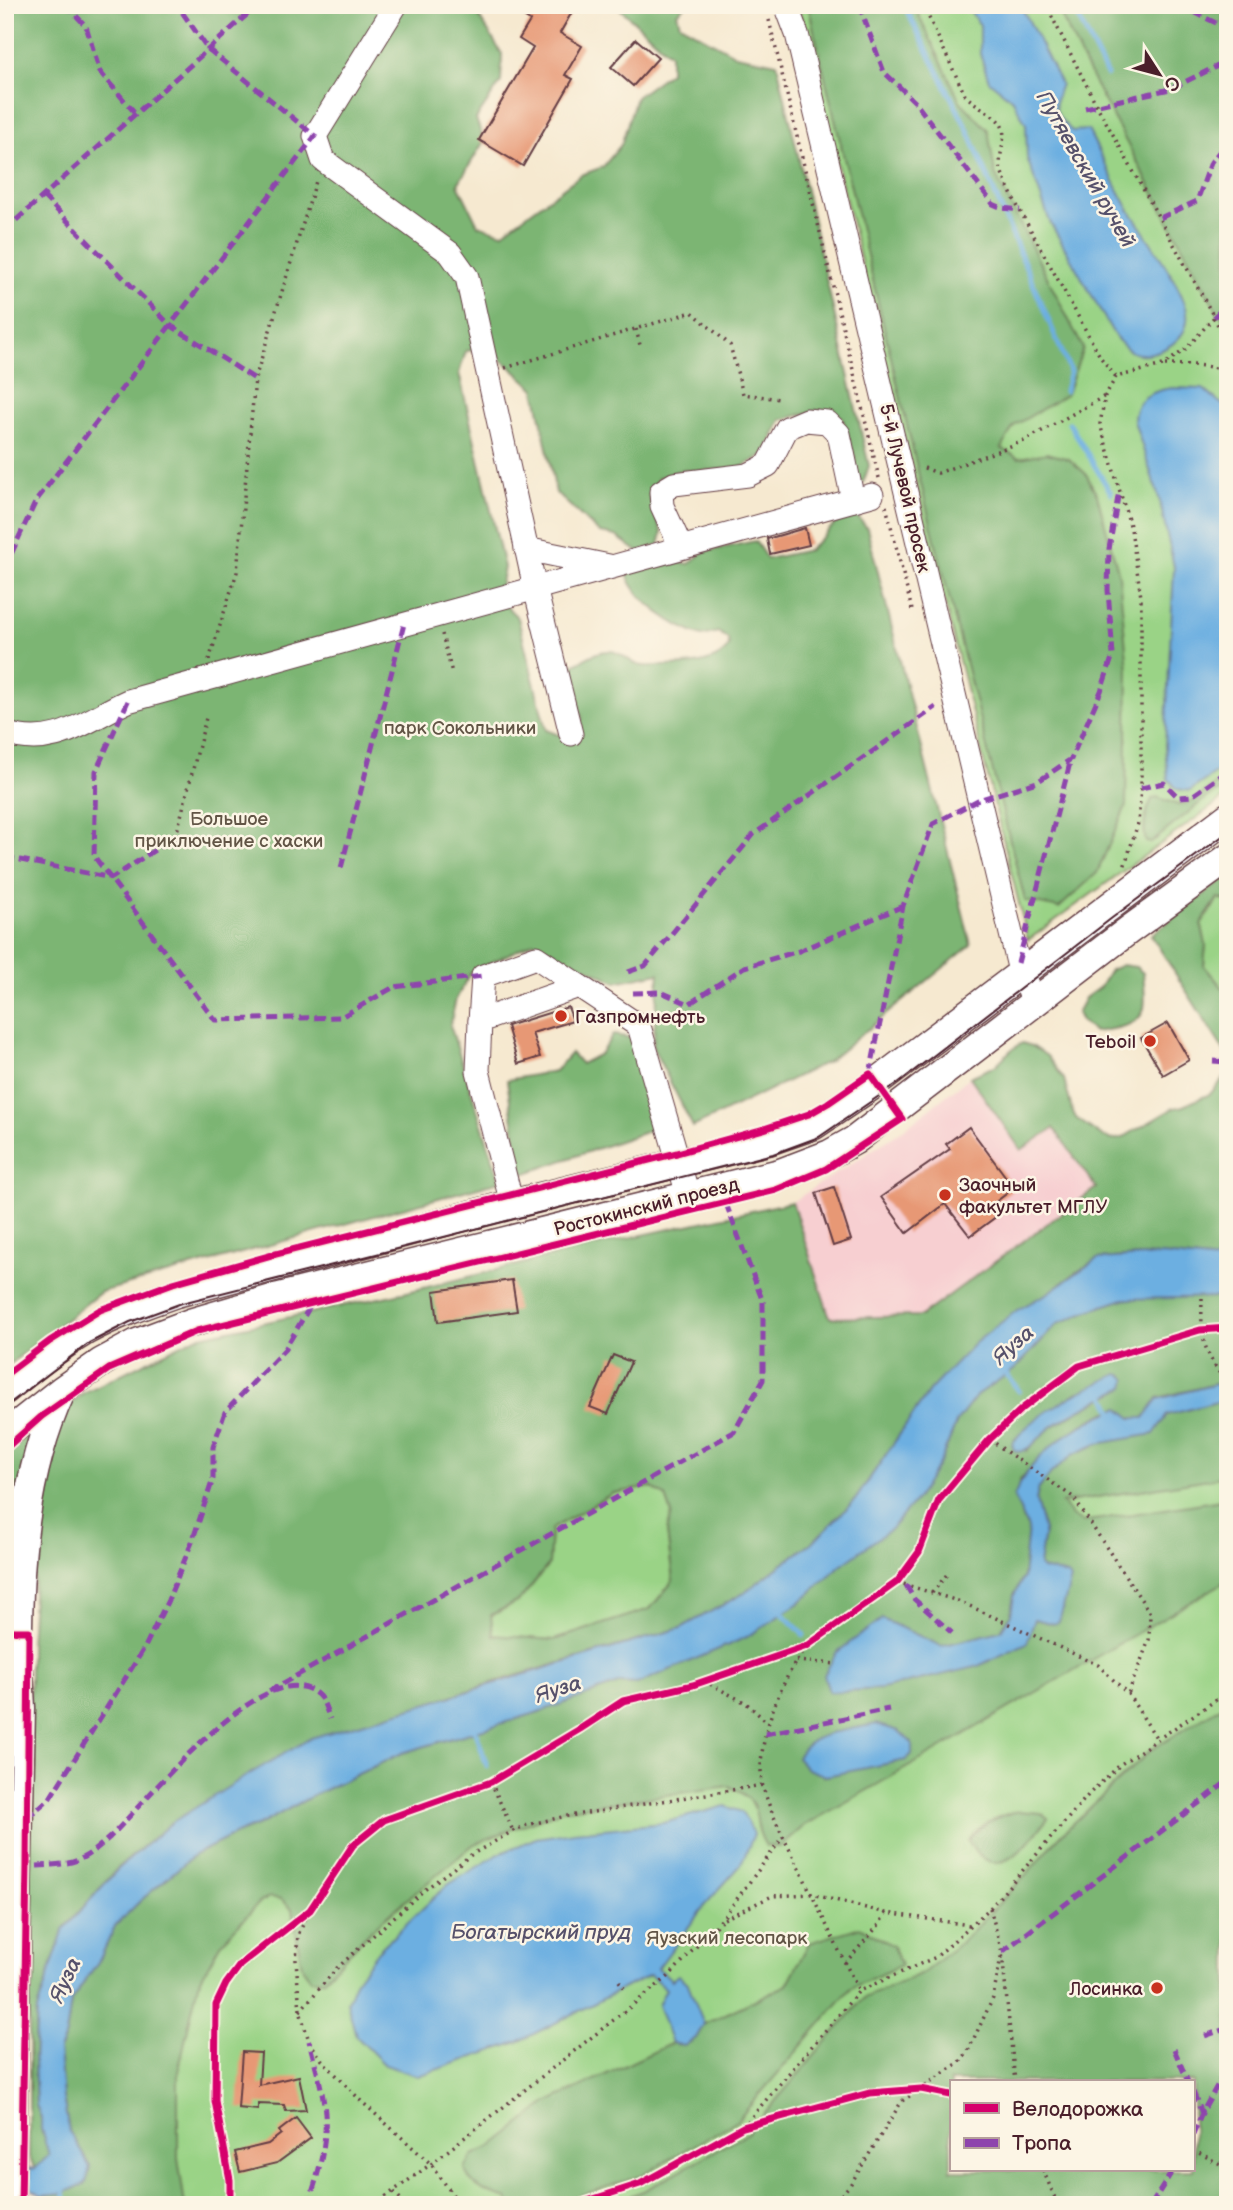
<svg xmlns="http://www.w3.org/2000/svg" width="1233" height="2210" font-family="'Balsamiq Sans',sans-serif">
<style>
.built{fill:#f7cfd1}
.green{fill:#9ad386;stroke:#727958;stroke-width:2;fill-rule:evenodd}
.forest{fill:#7bb573;stroke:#626a4f;stroke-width:2;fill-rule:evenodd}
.water{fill:#6cafe1;stroke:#5b6786;stroke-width:2}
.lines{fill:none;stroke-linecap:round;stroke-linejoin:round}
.stream{stroke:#6cafe1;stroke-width:5}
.building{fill:#e79874}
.minor-casing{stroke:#643d44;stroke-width:25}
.major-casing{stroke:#643d44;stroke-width:31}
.path{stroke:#643d44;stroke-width:3.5;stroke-dasharray:2 5;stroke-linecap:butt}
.minor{stroke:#fff;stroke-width:23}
.major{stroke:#fff;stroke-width:28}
.tram{stroke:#4a1f2b;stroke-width:2}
.quiet{stroke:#8e44ad;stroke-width:5;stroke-dasharray:10 5;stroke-linecap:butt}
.cycleway-casing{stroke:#fcf5e5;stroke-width:11}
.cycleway{stroke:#d6006c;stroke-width:7}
.poi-dot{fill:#c8321e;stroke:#fcf5e5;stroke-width:2.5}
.labels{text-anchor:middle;stroke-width:5;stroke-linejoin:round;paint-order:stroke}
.street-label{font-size:19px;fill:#4a1f2b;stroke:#fcf5e5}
.park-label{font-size:19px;fill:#625546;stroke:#fcf5e5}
.poi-label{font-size:19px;fill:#4a1f2b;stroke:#fcf5e5;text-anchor:start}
.water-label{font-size:21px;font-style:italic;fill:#56516b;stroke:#fcf5e5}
</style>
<rect width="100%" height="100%" fill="#fcf5e5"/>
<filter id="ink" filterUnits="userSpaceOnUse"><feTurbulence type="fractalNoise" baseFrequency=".0143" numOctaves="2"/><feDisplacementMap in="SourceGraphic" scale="14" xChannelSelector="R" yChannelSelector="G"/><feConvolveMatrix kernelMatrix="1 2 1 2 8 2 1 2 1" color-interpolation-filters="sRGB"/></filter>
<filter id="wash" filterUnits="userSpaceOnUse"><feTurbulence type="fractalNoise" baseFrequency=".00686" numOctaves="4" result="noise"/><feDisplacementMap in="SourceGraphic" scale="28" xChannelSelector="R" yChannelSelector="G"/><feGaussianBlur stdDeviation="1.57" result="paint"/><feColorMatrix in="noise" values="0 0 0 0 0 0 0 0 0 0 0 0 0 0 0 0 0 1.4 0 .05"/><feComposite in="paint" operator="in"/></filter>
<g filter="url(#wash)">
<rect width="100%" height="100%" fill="#f6e9d0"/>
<polygon class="built" points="970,1077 1021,1150 1054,1128 1096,1188 921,1316 830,1319 792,1202 897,1134"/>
<g class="green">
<polygon points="798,5 1228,5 1228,795 1028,940"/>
<polygon points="1218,898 1228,901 1228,994 1204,966 1206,944 1201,923 1211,911"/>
<path d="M1228,1297V2205H32V2201L42,2195L64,2193L71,2001ZM951,2082H1193V2170H951Z"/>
<polygon points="651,1487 666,1497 672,1514 667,1531 673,1581 650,1609 554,1640 492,1636 491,1616 520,1600 549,1564 551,1529 613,1493"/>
</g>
<g class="forest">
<path d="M5,5H472L502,54L501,82L476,119L484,141L458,184L478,225L502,233L581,175L603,167L621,145L636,97L670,72V54L616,5H686L677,13L680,24L736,55L777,63L869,466L863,483L856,480L855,458L842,417L819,410L781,420L765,454L740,468L700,471L681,470L658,478L649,496L662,533L659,545L638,552L616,536L600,533L556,493L535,389L489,348L466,351L459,373L504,567L498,598L518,618L546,730L572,740L582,719L571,674L573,665C584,660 597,650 609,651C620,651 627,660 638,665C644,667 652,666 659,666C681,666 717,666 729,646L728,639L718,632L702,636C676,627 637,602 628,576L629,570L671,560L689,564L703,552L755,541L767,559L809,550L841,518L856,515L867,528L971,945L829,1061L693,1127L653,1048L659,973L616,982L534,942L471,972L456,999L450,1025L500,1181L101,1292L5,1368Z"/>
<polygon points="808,5 914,5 960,101 988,130 995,174 1083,348 1067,394 1014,426 1001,448 1019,458 1047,453 1069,459 1086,474 1097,495 1119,575 1128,670 1126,806 1097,873 1059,908 1025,901 919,476"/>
<polygon points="1056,5 1228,5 1228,325 1216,309 1085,65"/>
<path d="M1228,776V786L1206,798L1151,843L1146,842C1142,828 1146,811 1152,799L1157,797L1178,805L1193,801Z"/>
<polygon points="1228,876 1228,901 1218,898 1201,924 1206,944 1204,966 1228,994 1228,1057 1151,935"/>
<path d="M1122,965L1136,967L1143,973C1144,984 1146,998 1144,1008C1140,1028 1110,1029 1094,1032L1081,1021L1077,1013L1085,998L1100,987L1110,970Z"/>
<polygon points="613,1035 633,1038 657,1128 521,1175 507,1080 555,1071 571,1053 581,1064 600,1054"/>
<path d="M1022,1043L1032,1046L1047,1056L1064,1079L1072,1110L1076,1118L1103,1137L1113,1140L1122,1138L1174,1108L1183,1106L1210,1094L1228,1074V1262L1162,1255L1141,1256L1097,1259L1077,1272L1048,1293L930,1390L855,1500L815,1540L741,1595L681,1628L498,1681L383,1718L171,1823L117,1869L64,1929L37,2010L34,2060L36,2105L41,2118V2129L50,2155L35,2169L29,2157L30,1645L38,1508L61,1412L83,1393L196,1337L407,1292L615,1241L792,1202L830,1318L921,1316L1096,1188L1054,1128L1021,1150L970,1077L995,1066L1011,1050ZM651,1487L666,1497L672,1514L667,1531L673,1581L650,1609L554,1640L493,1635L491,1615L520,1600L549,1564L551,1529L613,1493Z"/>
<path d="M1155,1297H1228V1381L1158,1398L1145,1418H1132L1118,1408C1079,1422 1047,1448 1020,1480L1021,1516L1028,1528L1024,1569L1023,1578L1014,1595L1011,1614L1001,1631L941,1646L882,1619L881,1689L1035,1619L1053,1624L1054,1572L1041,1569L1039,1566L1044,1531L1036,1501L1038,1490L1051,1473L1074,1454L1097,1444L1167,1415L1228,1399V1476L1062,1503L1073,1517L1082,1522L1228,1499V1580L917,1762L804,1826L780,1847L766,1846C747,1816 770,1806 729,1786L562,1810L474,1844L375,1926L323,1980L311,1979L302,1967L292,1909L281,1899L270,1897L259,1903L220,1944L198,1984L178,2072V2158L185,2205H32V2201L42,2195L64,2193L90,2167L69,2131L63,2097L59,2050L66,2035L71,2001L100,1959L115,1926L140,1901L194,1855L236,1834L261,1824L314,1795L402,1753L533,1714L621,1683L637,1684L696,1657L799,1603L842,1564L941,1460L957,1421L977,1395L1015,1369L1057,1324L1088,1311L1124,1299ZM1125,1387L1082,1409L1050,1428L1026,1451L1015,1439L1038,1419L1078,1392ZM876,1724L864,1767L826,1776Z"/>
<polygon points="35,1427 5,1621 5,1454"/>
<path d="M1228,1702V2205H604L643,2191L749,2132L864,1998L923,1973L966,1938L1023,1878L1062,1834L1151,1750ZM951,2082H1193V2170H951Z"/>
<path d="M1019,1811L1041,1813L1048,1818C1027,1845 997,1889 968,1841C980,1823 998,1815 1019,1811Z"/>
<path d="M860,1927L893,1946L901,1965L851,1988L737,2121L638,2177L551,2205H510L508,2199C489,2193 469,2189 465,2168L473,2155L491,2147L548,2102L672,2043L684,2046L696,2038L704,2024L787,1985L809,1943Z"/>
</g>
<g class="water">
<path d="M966,5H1016L1022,9L1028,19L1061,84C1052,107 1053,114 1072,131L1088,130C1102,157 1115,185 1130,211C1144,233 1185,290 1187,313C1190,335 1170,349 1152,353C1132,357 1129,351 1116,338L1050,222L1027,158L1026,124L1013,100L989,81L980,54V25Z"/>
<path d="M1172,388L1203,389L1228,409V764L1190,791L1177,789L1168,779L1165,746L1174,567L1159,498L1134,421C1134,398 1152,391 1172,388Z"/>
<polygon points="1162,1255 1228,1262 1228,1297 1124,1299 1088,1311 1057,1324 1015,1369 977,1395 957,1421 941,1460 917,1499 891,1529 842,1564 799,1603 747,1637 637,1684 621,1683 533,1714 402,1753 314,1795 261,1824 236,1834 194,1855 140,1901 115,1926 100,1959 71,2001 66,2035 59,2050 63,2097 69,2131 90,2167 86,2183 64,2193 42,2195 26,2186 5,2186 5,2164 35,2169 49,2155 41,2129 41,2118 36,2105 34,2060 37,2010 64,1929 117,1870 171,1823 246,1776 311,1738 681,1628 741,1595 815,1540 855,1500 930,1390 975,1343 1017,1310 1048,1293 1097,1259"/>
<path d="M1118,1374L1124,1376L1127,1380L1125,1387C1100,1400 1073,1411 1050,1428C1040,1436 1032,1449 1019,1452L1014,1450L1012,1444C1032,1413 1085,1389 1118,1374Z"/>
<path d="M1228,1381V1399L1167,1415L1154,1434L1097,1444L1074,1454L1051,1473L1038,1490L1036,1501L1044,1531L1039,1566L1042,1569L1068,1575L1071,1579L1059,1622L1053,1624L1035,1619L1027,1643L976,1667L881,1689L829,1692L824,1675L836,1653L882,1619L941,1646L1001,1631L1011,1614L1014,1595L1023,1578L1028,1528L1014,1497C1031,1453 1076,1425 1119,1408L1132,1418H1144L1158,1399Z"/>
<path d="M876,1724L899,1731L912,1743V1754L906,1760L826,1776L807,1769L797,1758C809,1731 850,1730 876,1724Z"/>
<polygon points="725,1806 742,1812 754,1834 741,1865 705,1905 658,1968 672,1980 678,1975 688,1984 704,2024 696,2038 684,2046 672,2043 658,2005 666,1989 650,1975 518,2042 418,2076 385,2065 356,2036 347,2002 356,1980 378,1951 446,1886 497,1855 536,1838 574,1832 663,1823"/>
</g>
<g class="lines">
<g class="stream">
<polyline points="904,5 967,128 1070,371 1065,391"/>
<polyline points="1072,5 1107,75"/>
<polyline points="1069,423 1111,493"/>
<polyline points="1004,1371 1019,1391"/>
<polyline points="1101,1393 1105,1396 1114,1414"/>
<polyline points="779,1610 804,1635"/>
<polyline points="474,1726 487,1766"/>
<polyline points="64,2193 66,2205"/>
</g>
</g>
<g id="blocks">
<g class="building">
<polygon points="504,5 576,5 560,33 582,46 565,75 573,79 523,166 479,140 533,48 519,39 530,21"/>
<polygon points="636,39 658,58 633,86 611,67"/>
<polygon points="805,528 809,545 770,554 767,539"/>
<polygon points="568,1007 573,1021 532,1033 540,1057 518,1064 507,1026"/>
<polygon points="1168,1023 1189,1060 1163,1075 1141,1038"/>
<polygon points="969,1127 1014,1188 993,1204 1001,1213 970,1236 945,1204 907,1233 881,1197 950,1149 946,1144"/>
<polygon points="834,1187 851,1240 833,1246 816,1193"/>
<polygon points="512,1280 517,1311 438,1322 434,1291"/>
<polygon points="613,1355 631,1362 608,1414 590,1407"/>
<polygon points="242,2052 261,2053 259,2085 299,2076 306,2110 286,2111 284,2105 258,2104 258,2110 238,2108"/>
<polygon points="296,2118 311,2138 277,2163 240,2172 235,2152 268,2144 281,2134 279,2131"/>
</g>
</g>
</g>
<g filter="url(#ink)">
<use href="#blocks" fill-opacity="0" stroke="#643d44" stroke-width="2"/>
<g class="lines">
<defs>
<g id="minor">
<polyline points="396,5 315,136 323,160 450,253 467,277 535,588 571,734"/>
<polyline points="786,5 797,34 1018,963 1034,1003"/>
<polyline points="681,547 662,506 661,492 674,484 748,475 768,465 787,428 806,420 827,422 839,434 853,500"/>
<polyline points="526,549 609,566"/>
<path d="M5,733C54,750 86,720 128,701L872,495"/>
<polyline points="480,1021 483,976 536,957 579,986"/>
<polyline points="512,1204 478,1071 480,1021 579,986 639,1026 688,1195"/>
</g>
<g id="major">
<path d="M5,1390C31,1369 57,1348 85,1331C114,1315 145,1304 176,1293L512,1204L768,1141L814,1125L876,1083L1228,817"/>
<polyline points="5,1435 62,1390 102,1362 137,1343 190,1323 279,1297 780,1173 830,1154 855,1140 1129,930 1228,858"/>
<polyline points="5,1639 19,1670 21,1708 11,2205"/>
<path d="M18,1660C17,1570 23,1474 61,1392"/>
</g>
</defs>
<use href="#minor" class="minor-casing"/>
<use href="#major" class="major-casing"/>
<g class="path">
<path d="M923,5L965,95C974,105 998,116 1002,126C1008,139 996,156 1002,173C1012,199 1028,224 1041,249C1061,285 1081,322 1101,358L1116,377L1163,365L1186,349L1214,317L1096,104L1046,5"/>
<polyline points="769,20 879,478"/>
<polyline points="1214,317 1228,346"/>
<polyline points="636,329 641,349"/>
<path d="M1165,365C1187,365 1208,363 1228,373"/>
<polyline points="505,368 692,312 730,345 743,394 780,399"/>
<polyline points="1116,377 1105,396 1100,424 1131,529 1141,597 1141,788 1138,823 1124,868"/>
<polyline points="924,468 938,473 1024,441 1105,396"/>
<polyline points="886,506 913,614"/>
<polyline points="442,634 452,673"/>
<polyline points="209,660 237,572 255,379 317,178"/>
<polyline points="176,836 206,718"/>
<path d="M1202,1298C1201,1341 1202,1349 1228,1385"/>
<polyline points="990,1439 1008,1453 1073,1497 1150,1613 1149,1640 1128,1694"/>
<polyline points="897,1582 961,1602 1098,1665 1128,1694 1157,1739"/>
<polyline points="932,1593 948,1573"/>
<path d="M806,1647C782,1677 753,1747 763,1787C771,1815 787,1844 800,1870C819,1910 839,1951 859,1991"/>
<polyline points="796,1661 836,1664"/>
<polyline points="704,1681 746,1703 768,1723"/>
<polyline points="491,1782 513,1831"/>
<polyline points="990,1908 1002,1952 1015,2082"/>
<polyline points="724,1919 772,1896 811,1894 886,1913 970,1925"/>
<polyline points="845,1963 878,1926 886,1913"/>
<polyline points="619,1981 624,1988"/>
<polyline points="300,2011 337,1968 423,1891 471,1855 513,1831 527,1825 562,1817 763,1785"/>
<polyline points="743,2127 859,1991 936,1957 990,1908 1090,1793 1121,1764 1228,1692"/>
<polyline points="1193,2150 1228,2168"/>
<polyline points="1043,2170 1058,2205"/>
<polyline points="394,2192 406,2205"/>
<polyline points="230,2205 230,2180 215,2101 216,2005 226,1984 240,1965 308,1911"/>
<polyline points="374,2205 431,2164 668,1977 722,1919 783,1837"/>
<polyline points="417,2205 418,2205"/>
<polyline points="464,2205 453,2195 431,2164 361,2101 322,2060 309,2041 300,2011 296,1960 298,1935 310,1910 353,1845 384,1820 491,1782 580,1729 623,1701 693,1685 807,1646 897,1582 919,1552 939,1500 990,1439 1023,1408 1079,1366 1200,1330 1228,1328"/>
<polyline points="575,2205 640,2184 743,2127 870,2093 921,2089 951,2095"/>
<polyline points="832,2205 850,2185 902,2101 960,2062 967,2053 993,1998 1002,1952"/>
</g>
<use href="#minor" class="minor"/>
<use href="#major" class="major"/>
<g class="tram">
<polyline points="5,1407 89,1343 130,1322 182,1303 773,1154 819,1137 898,1083 1112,918 1228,832"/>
<polyline points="5,1665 11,1707 5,2162"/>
</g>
<g class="quiet">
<polyline points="66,5 86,26 100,72 136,114"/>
<polyline points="859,5 884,72 915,102 993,204 1002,208 1020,210"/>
<polyline points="1180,5 1222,26 1228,37"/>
<polyline points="1085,108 1170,89 1228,61"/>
<polyline points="43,196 170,325 255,379"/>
<polyline points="1160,218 1197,201 1211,162 1228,141"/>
<polyline points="5,230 258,5"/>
<polyline points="1214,317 1228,303"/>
<polyline points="5,567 36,501 315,136 208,49 177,5"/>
<polyline points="128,701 96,771 94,856 215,1020 341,1017 394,987 483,976"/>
<polyline points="1141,788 1164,783 1178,797 1192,796 1228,771"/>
<polyline points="5,857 112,878 176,836"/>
<polyline points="341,868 404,624"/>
<polyline points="1018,963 1071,759"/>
<polyline points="628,972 645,966 754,834 936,707"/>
<polyline points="633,993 661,992 689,1004 744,967 799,951 903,906"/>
<polyline points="1213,1061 1228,1062"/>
<polyline points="870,1074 903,906 933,824 978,800 1037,782 1071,759 1101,691 1113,655 1108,590 1109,549 1119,491"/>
<polyline points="906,1585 914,1599 952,1633"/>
<polyline points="269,1691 734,1432 763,1380 763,1302 725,1201"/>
<polyline points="765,1734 889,1709"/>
<polyline points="27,1818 50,1798 145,1647 168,1600 192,1542 213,1479 213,1447 225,1412 285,1349 312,1303"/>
<path d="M37,1866C51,1865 71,1865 84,1857C93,1852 102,1844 110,1837C143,1805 267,1648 318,1695C324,1700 327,1712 330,1719"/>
<polyline points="1002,1952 1228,1781"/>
<polyline points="1205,2036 1228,2028"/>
<polyline points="1174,2049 1188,2082"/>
<polyline points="1193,2092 1202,2113"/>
<polyline points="1193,2135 1202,2113 1228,2066"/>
<path d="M308,2205C319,2173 329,2138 324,2104C321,2083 314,2061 309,2041"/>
<polyline points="1151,2205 1173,2170"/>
</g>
<defs>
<g id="cycleway">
<polyline points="5,1375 50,1341 100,1310 173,1283 272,1255 677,1153 764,1129 809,1114 828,1103 870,1074 902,1119 826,1169 776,1190 197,1331 109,1369 42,1416 5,1449"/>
<polyline points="5,1628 8,1631 29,1631 27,1866 21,2205"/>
<polyline points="230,2205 230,2180 215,2101 216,2005 226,1984 240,1965 310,1910 353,1845 384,1820 491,1782 580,1729 623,1701 693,1685 807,1646 897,1582 919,1552 939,1500 990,1439 1023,1408 1079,1366 1200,1330 1228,1328"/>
<polyline points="575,2205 640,2184 743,2127 870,2093 921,2089 951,2095"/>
</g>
</defs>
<use href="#cycleway" class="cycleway-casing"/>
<use href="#cycleway" class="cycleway"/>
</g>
</g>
<g class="poi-dot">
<circle cx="561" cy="1016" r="7"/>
<circle cx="1150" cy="1041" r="7"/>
<circle cx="945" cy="1195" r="7"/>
<circle cx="1157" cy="1988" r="7"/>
</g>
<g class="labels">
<g class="street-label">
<text transform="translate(906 488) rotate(77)" y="7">5-й Лучевой просек</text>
<text transform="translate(646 1206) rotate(-14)" y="7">Ростокинский проезд</text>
</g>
<g class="park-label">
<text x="460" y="734">парк Сокольники</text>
<text x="229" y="825">Большое<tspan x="229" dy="22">приключение с хаски</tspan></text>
<text x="727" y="1944">Яузский лесопарк</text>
</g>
<g class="poi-label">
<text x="575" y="1023">Газпромнефть</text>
<text x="1136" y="1048" text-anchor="end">Teboil</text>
<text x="959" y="1191">Заочный<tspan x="959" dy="22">факультет МГЛУ</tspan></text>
<text x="1143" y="1995" text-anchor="end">Лосинка</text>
</g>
<g class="water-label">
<text transform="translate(1086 169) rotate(60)" y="7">Путяевский ручей</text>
<text transform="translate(1013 1345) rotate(-42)" y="7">Яуза</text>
<text transform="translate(558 1689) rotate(-18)" y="7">Яуза</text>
<text x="541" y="1939">Богатырский пруд</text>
<text transform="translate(65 1980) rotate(-65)" y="7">Яуза</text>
</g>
</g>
<rect width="1233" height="2210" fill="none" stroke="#fcf5e5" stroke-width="28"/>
<rect x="950" y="2080" width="245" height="91" fill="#fcf5e5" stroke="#b59f9b" stroke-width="2"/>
<rect x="964" y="2103" width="35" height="10" fill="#d6006c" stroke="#b59f9b" stroke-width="2"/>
<text x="1012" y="2116" font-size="21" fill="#4a1f2b">Велодорожка</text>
<rect x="964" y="2138" width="35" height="10" fill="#8e44ad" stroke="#b59f9b" stroke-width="2"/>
<text x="1012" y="2150" font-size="21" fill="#4a1f2b">Тропа</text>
<g transform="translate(1159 74) rotate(126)" stroke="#fcf5e5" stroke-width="5" paint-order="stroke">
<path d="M0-5L12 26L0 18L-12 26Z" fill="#4a1f2b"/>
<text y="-10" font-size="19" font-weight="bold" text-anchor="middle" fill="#4a1f2b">С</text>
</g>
</svg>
